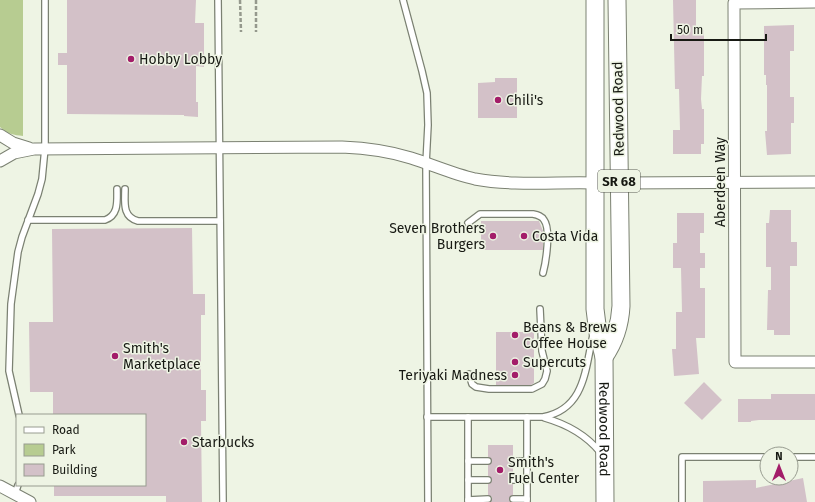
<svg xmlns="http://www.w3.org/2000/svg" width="815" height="502" font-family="'Fira Sans',sans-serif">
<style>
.green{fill:#b7cc91}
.building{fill:#d3c1c8}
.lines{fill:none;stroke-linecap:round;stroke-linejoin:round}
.lane-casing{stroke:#7b8172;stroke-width:8}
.street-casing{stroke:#7b8172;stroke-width:13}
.primary-casing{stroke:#7b8172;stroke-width:19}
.path{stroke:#95998d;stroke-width:2.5;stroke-dasharray:4 2;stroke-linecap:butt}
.lane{stroke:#fff;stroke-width:5.5}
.street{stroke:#fff;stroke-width:11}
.primary{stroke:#fff;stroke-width:17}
.poi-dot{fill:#a31d69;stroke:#eef4e4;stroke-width:1.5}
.labels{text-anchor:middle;stroke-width:3;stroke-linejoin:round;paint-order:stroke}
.shield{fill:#eef4e4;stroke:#585b52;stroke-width:1}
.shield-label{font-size:13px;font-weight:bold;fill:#171913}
.poi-label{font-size:14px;fill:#171913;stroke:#eef4e4;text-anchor:start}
.street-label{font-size:14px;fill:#171913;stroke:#eef4e4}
</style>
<rect width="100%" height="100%" fill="#eef4e4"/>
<path class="green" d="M0,0H23V136C14,135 7,134 0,127Z"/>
<g class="building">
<polygon points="67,0 196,0 195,23 204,23 204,67 196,66 196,102 198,102 198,117 184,116 184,115 67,114 67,65 58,65 58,53 67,53"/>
<polygon points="673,0 696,0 696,30 704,30 704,76 702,76 701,99 702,109 704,109 704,144 701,144 701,154 673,154 673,130 680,130 679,89 675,89"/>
<polygon points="794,25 794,51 790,51 790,97 794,97 794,123 791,123 791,154 767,155 765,131 767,131 767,85 766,85 766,75 764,75 764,26"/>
<polygon points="495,78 517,78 517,118 478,118 478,83 495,82"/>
<polygon points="770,210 791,210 791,242 797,242 797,266 790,266 790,335 774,335 774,330 767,330 768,290 771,290 771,267 766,267 766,223 769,223"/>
<polygon points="677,213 704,213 704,233 700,233 700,253 705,253 705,268 700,268 700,288 705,288 705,338 696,338 699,374 674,376 672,349 676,349 676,312 682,312 681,268 673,268 673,243 677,243"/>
<polygon points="481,221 539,221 543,231 543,250 481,250"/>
<polygon points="192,228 193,294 205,294 205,315 201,315 201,390 206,390 206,421 201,421 202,502 166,502 166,496 54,496 54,485 145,485 145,415 53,415 53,392 30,392 29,322 53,322 52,229"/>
<polygon points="496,332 534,332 534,383 531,385 496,385"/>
<polygon points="704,382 722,400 702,420 684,403"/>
<polygon points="771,394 815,394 815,420 759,420 751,421 751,422 738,422 738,399 771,399"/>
<polygon points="488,445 513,445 513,457 509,461 510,463 513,465 513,476 511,477 509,480 510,482 513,484 513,495 511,496 509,499 510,502 491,502 492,497 488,495 488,484 491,482 492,480 490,477 488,476 488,465 491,463 492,461 490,458 488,457"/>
<polygon points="803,478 807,502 703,502 703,481 756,480 756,488"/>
</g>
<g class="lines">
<defs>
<g id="lane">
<polyline points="218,0 223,502"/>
<polyline points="403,0 422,71 427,93 428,125 426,164 428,502"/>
<path d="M125,189C125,202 122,217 138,221H220"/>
<path d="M28,220H105C119,215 117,201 117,189"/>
<path d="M468,223L480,214H533C538,215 542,216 544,220C551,229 546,262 543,273"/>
<polyline points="469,374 472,384 476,387 489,389 532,389 542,384 545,379 547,371 542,351 540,309"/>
<polyline points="19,415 9,371 11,304 18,252 22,237 38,194 42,179 45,148 45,0"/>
<path d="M427,417H543C585,409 585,370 593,335"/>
<polyline points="468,417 468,502"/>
<polyline points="527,417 527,502"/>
<path d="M545,418C566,424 586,435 600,452"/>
<polyline points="791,457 815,457"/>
<polyline points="468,461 488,461"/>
<polyline points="513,461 527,461"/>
<polyline points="468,480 488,480"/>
<polyline points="513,480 527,480"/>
<polyline points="15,494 18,485"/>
<polyline points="513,499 527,499"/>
<polyline points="468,500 488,499"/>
<polyline points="682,502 682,457 767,457"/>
</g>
<g id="street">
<polyline points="815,2 734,3 735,362 815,362"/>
<polyline points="0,135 13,143 29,148"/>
<path d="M0,161L14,153L34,149L342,147C366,148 389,151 411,158C433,165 453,174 475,179C512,186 556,182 594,183"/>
<polyline points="619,183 815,182"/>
<polyline points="0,486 30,502"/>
</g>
<g id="primary">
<path id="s1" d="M595,0V309L598,333L604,357L605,502"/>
<path d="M604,357C615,341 620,326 621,306L617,0"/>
</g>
</defs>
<use href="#lane" class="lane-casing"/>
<use href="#street" class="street-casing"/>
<use href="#primary" class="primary-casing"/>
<g class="path">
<polyline points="240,0 241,32"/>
<polyline points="256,0 256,32"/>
</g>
<use href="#lane" class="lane"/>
<use href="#street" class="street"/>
<use href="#primary" class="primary"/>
</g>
<g class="poi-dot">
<circle cx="131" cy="59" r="4"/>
<circle cx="498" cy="100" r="4"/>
<circle cx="493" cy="236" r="4"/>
<circle cx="524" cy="236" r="4"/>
<circle cx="515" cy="335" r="4"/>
<circle cx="115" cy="356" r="4"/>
<circle cx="515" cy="362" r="4"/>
<circle cx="515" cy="375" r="4"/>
<circle cx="184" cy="442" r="4"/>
<circle cx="500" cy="470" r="4"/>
</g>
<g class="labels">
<rect class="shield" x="598" y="170" width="42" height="22" rx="3"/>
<g class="shield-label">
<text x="619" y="186">SR 68</text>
</g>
<g class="poi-label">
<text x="139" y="64">Hobby Lobby</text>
<text x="506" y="105">Chili's</text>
<text x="485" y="233" text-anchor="end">Seven Brothers<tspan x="485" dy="16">Burgers</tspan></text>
<text x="532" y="241">Costa Vida</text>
<text x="523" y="332">Beans &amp; Brews<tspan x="523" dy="16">Coffee House</tspan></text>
<text x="123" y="353">Smith's<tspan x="123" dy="16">Marketplace</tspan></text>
<text x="523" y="367">Supercuts</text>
<text x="507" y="380" text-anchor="end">Teriyaki Madness</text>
<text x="192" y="447">Starbucks</text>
<text x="508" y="467">Smith's<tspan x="508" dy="16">Fuel Center</tspan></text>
</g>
<g class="street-label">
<text transform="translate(618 109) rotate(-91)" y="5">Redwood Road</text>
<text transform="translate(720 182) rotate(-90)" y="5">Aberdeen Way</text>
<text dy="5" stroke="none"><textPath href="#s1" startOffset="430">Redwood Road</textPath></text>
</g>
</g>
<rect x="16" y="414" width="130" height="72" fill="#eef4e4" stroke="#989c90"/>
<rect x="24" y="427" width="20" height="6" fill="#ffffff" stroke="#989c90"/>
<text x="52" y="434" font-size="12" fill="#171913">Road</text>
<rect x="24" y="444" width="20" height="12" fill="#b7cc91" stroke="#989c90"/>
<text x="52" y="454" font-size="12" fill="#171913">Park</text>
<rect x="24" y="464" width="20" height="12" fill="#d3c1c8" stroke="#989c90"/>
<text x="52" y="474" font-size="12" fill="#171913">Building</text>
<g transform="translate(779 466)"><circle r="19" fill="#eef4e4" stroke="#989c90"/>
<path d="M0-3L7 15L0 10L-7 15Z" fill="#a31d69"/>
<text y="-6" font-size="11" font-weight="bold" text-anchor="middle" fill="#171913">N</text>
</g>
<path d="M671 34v6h95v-6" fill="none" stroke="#171913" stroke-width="2"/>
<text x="677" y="34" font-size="12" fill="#171913" stroke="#eef4e4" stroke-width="3" paint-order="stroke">50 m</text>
</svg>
